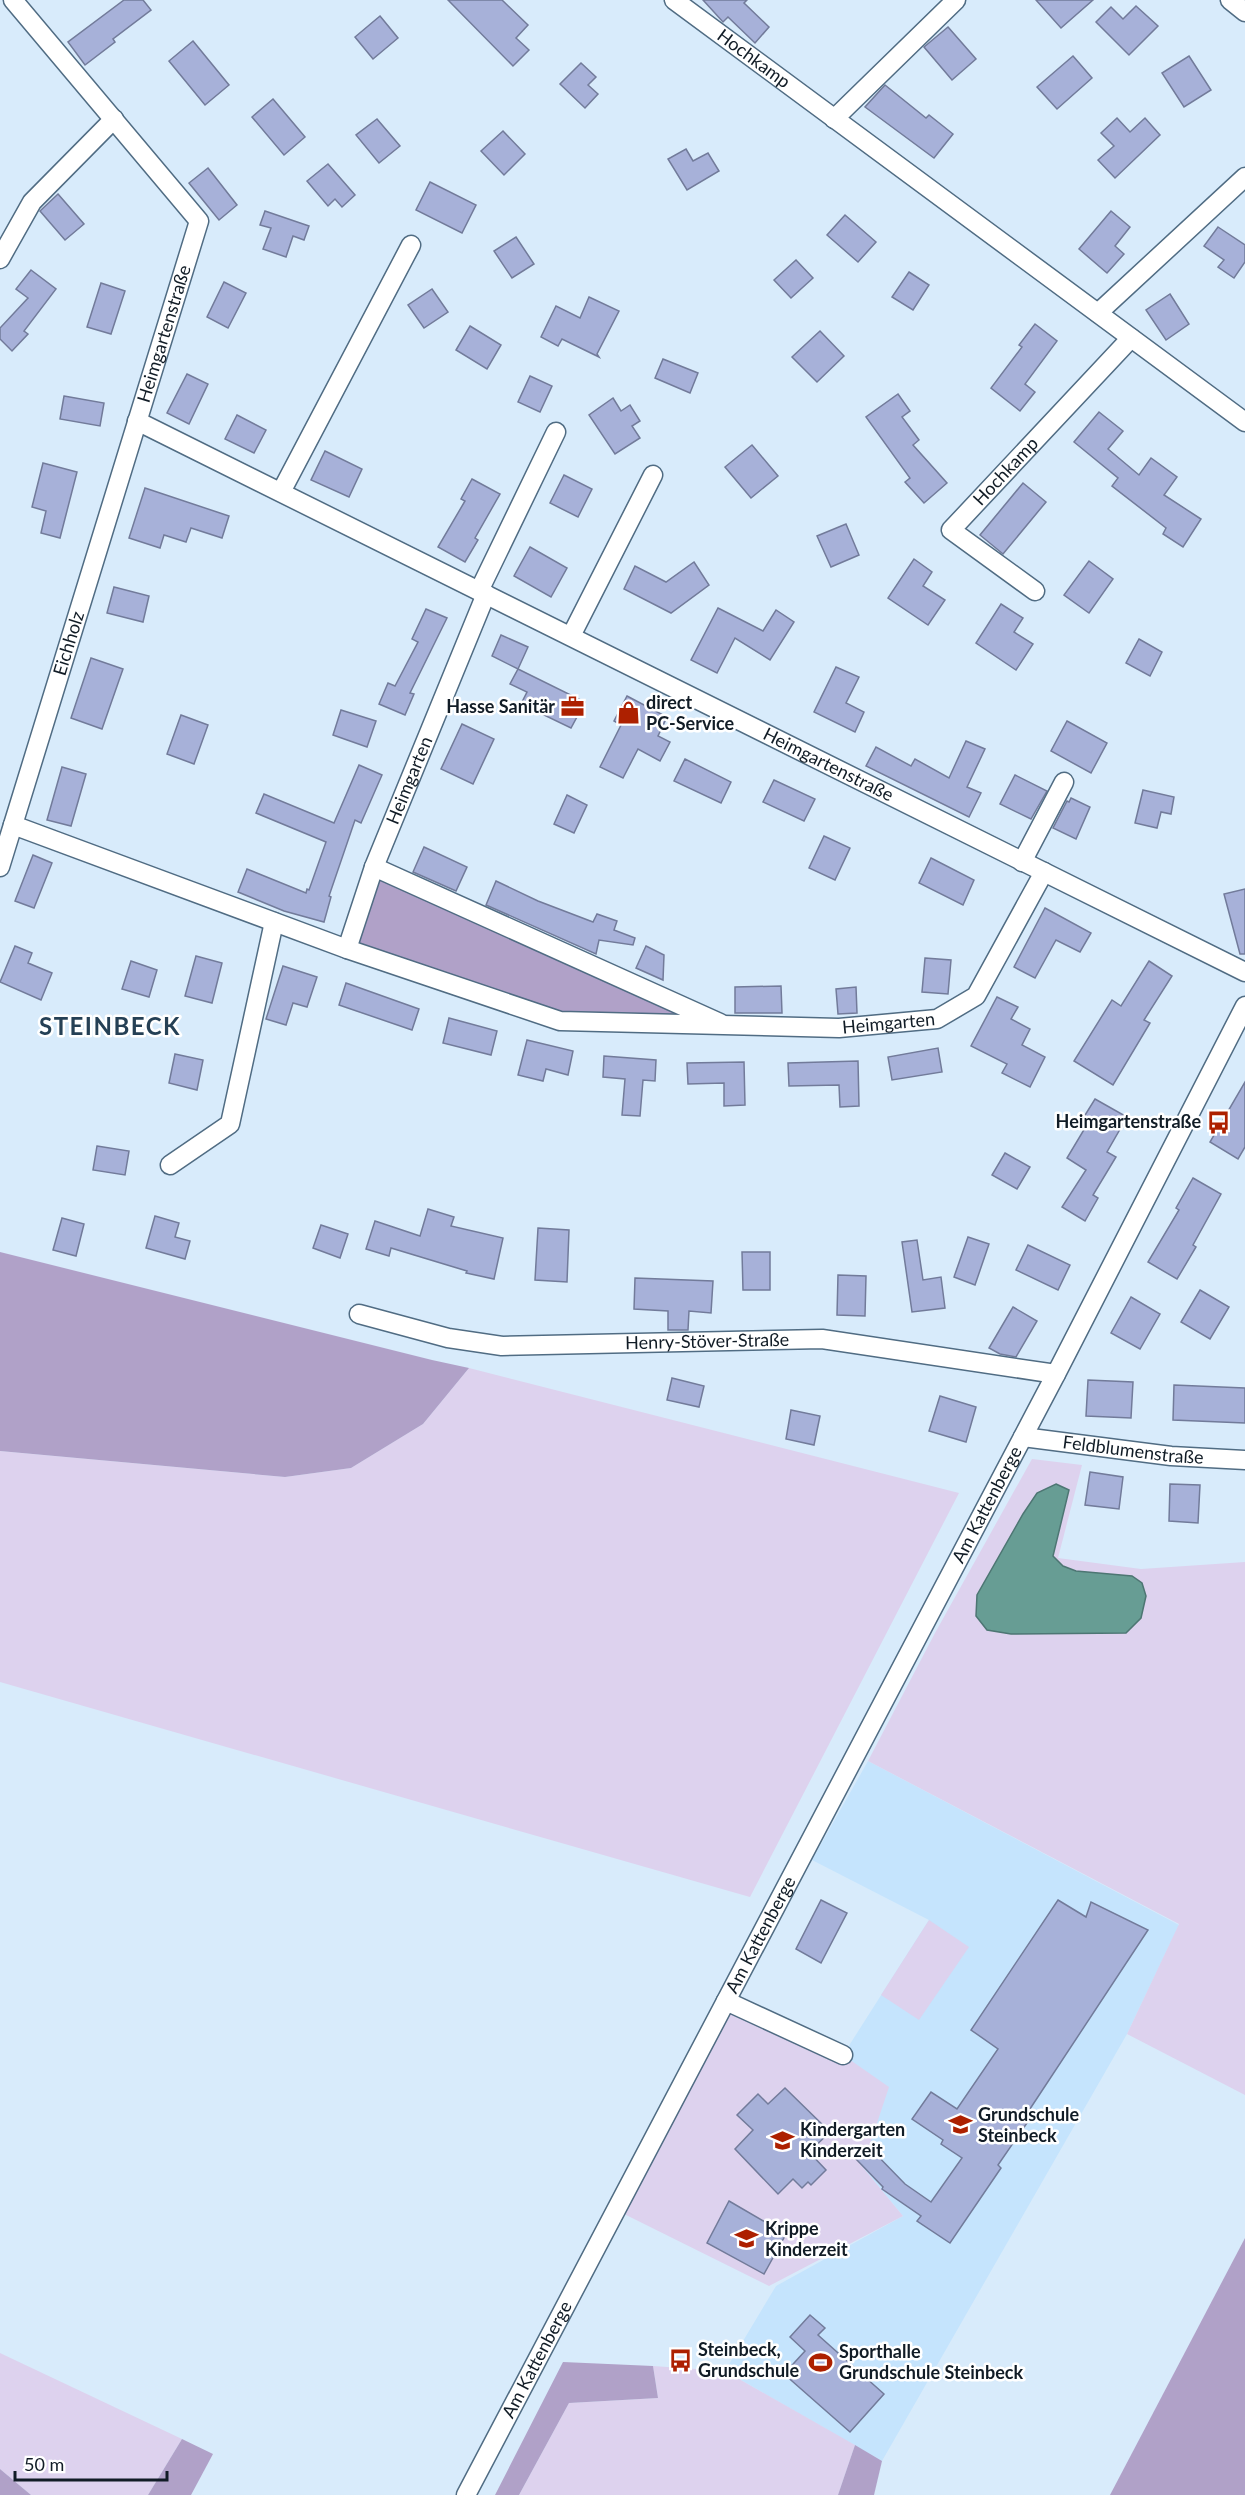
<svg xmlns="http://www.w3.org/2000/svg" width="1245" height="2495" font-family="Lato,sans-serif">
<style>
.built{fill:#c5e4fd}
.green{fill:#ddd2ee}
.forest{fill:#b0a1c8}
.water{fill:#679d94;stroke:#4d7673;stroke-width:1.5}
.building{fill:#a7b1d9;stroke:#727b9a;stroke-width:1.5}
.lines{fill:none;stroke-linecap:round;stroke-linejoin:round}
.street-casing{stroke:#506c83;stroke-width:21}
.street{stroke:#fff;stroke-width:18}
.labels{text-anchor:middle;stroke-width:5;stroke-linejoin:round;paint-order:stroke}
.street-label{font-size:18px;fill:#111c26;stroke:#fff}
.poi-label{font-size:18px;font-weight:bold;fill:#111c26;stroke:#fff;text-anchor:start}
.district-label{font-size:24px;font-weight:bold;letter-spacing:1.5px;fill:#254055;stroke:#fff}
</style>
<rect width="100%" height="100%" fill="#d8ebfb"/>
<polygon class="built" points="868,1761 1179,1925 1127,2034 882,2461 725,2371 776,2286 903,2216 856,2159 868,2147 843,2055 929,1920 812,1860"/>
<g class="green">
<polygon points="469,1368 959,1493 750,1897 0,1682 0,1451 285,1477 351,1468 423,1424"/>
<polygon points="1032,1459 1082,1465 1058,1558 1141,1569 1245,1562 1245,2095 1127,2034 1179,1924 868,1761 935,1633"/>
<polygon points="929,1920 969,1947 919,2020 881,1995"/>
<polygon points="726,2001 843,2055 889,2087 869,2147 856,2159 903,2216 769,2286 616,2210"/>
<polygon points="0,2353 182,2439 148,2495 31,2495 0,2469"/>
<polygon points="653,2366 725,2371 855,2445 838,2495 519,2495 569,2403 658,2398"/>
</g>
<g class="forest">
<polygon points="374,867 727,1026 560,1021 347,949"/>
<polygon points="0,1252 432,1360 469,1368 423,1424 351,1468 285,1477 0,1451"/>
<polygon points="1245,2238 1245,2495 1110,2495"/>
<polygon points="563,2362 653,2366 658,2398 569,2403 519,2495 495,2495"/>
<polygon points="182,2439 213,2454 191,2495 148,2495"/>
<polygon points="855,2445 882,2461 874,2495 838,2495"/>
<polygon points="0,2469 31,2495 0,2495"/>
</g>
<polygon class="water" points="1056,1484 1069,1490 1053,1556 1063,1566 1076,1571 1132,1576 1142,1583 1146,1596 1141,1618 1126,1633 1011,1634 987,1630 976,1616 977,1595 1023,1514 1037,1493"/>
<g class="building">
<polygon points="124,0 143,0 151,10 113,39 115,42 85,65 68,42"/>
<polygon points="448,0 502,0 528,25 516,38 529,50 513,66"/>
<polygon points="703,0 747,0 744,3 769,27 755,43 728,17 723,22"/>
<polygon points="1036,0 1093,0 1061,28"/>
<polygon points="1136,6 1158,26 1129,55 1096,22 1111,7 1123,19"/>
<polygon points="380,16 398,38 373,59 355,37"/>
<polygon points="948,27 976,59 952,80 924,47"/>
<polygon points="193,41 229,85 205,105 169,61"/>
<polygon points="1073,56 1092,78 1057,109 1037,87"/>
<polygon points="1189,56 1211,90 1184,107 1162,73"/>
<polygon points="581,63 596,77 588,85 598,94 585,108 560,84"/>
<polygon points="885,85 926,118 929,115 953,134 934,158 865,107"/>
<polygon points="273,99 305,137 284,155 252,117"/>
<polygon points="1117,118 1130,132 1145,118 1160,135 1115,178 1098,160 1114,146 1101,133"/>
<polygon points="377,119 400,146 379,163 356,135"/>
<polygon points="503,131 525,154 504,175 481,151"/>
<polygon points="686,149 693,161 708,153 719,171 687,190 668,159"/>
<polygon points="328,164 355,195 342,207 335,199 328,206 307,181"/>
<polygon points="208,168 237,205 219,220 189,183"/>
<polygon points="430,182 476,205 462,233 416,210"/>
<polygon points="58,194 84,224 65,240 40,211"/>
<polygon points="265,211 309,226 304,240 293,236 286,257 263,249 271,228 260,225"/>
<polygon points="1111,211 1130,227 1115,246 1124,254 1107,273 1079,249"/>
<polygon points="845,215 876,242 858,262 827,235"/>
<polygon points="1218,227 1245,245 1245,262 1234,278 1218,267 1224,260 1204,246"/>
<polygon points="516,237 534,264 512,278 494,251"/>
<polygon points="796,260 813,278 791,298 774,280"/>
<polygon points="31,270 56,289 24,331 28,334 12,351 0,339 0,328 28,298 16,289"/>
<polygon points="909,272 929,285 913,310 892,297"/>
<polygon points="224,282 246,293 228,328 207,317"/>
<polygon points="101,283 125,291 111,334 87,327"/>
<polygon points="432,289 448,312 424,328 408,305"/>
<polygon points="1170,294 1189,324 1166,340 1146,310"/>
<polygon points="589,297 619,311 597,354 599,357 562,339 558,346 541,337 556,306 580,318"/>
<polygon points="1035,324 1057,341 1025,384 1035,392 1020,411 991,388 1022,347 1019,345"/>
<polygon points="470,326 501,345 487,369 456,350"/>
<polygon points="820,331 844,356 817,382 792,357"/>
<polygon points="663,359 698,373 690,393 655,378"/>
<polygon points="187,374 208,384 189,424 167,413"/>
<polygon points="530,376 552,386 540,412 518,402"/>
<polygon points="898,394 910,411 902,417 919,440 913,445 947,483 924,503 905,482 910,478 866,417"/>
<polygon points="64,396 104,403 100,426 60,419"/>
<polygon points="613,398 621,411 630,405 640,421 632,426 640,438 615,454 589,415"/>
<polygon points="1099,412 1123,431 1108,449 1139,475 1151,458 1177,477 1164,495 1201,519 1183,547 1163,534 1166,528 1112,486 1118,478 1074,442"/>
<polygon points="237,415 266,430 254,453 225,439"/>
<polygon points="752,445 778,476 751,498 725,467"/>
<polygon points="325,451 362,469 349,497 311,480"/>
<polygon points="43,463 77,472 60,538 41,533 46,511 32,507"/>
<polygon points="564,475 592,489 578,517 550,503"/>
<polygon points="472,479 500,494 475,538 478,540 465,562 438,547 465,501 461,499"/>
<polygon points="1023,483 1046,502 1003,554 980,535"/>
<polygon points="145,488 229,516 222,538 191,528 186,542 164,535 160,548 129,538"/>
<polygon points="846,524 859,555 831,567 817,536"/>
<polygon points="530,547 567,568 551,597 514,576"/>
<polygon points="914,559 932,572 923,586 945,600 928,625 888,598"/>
<polygon points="1089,561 1113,579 1089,613 1064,595"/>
<polygon points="694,562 709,585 671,613 624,589 635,566 666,582"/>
<polygon points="114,587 149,596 143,622 107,613"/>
<polygon points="1001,604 1023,618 1014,632 1033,644 1016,670 976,643"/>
<polygon points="718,608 763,631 776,610 794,622 770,660 735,638 717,673 691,660"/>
<polygon points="426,609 447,618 410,693 414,694 405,715 379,704 388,683 395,686 418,642 412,639"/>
<polygon points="501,635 528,647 518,669 492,656"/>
<polygon points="1139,639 1162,652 1150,676 1126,663"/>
<polygon points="91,658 123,669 102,729 71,718"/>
<polygon points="836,667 859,677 846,703 864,712 855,732 814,712"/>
<polygon points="518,669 585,702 571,728 521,704 527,692 510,684"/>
<polygon points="627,696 667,717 658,736 670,742 660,761 638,749 623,778 600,767 621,725 614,721"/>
<polygon points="341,710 376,721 367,747 333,735"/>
<polygon points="181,715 208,725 194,764 167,754"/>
<polygon points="1067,721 1107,743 1091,773 1051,751"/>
<polygon points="462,724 494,739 473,784 441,769"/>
<polygon points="966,741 985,749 967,787 981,793 969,817 866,766 876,747 911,766 915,759 949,778"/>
<polygon points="685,759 731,782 721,803 674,781"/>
<polygon points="359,765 382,775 361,823 355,820 329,896 331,897 324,922 284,911 238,892 247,869 306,893 307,889 309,890 326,842 256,813 264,794 334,823"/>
<polygon points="62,767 86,774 71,826 47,820"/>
<polygon points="1015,775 1047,791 1031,819 1000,804"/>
<polygon points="774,780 815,799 804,821 763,802"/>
<polygon points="1143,790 1174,797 1171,814 1161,812 1157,828 1135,823"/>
<polygon points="567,795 587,805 574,833 554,824"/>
<polygon points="1071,798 1090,807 1076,839 1053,828 1067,801 1069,802"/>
<polygon points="824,836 850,848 835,880 809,868"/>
<polygon points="424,847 467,867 456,891 413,872"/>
<polygon points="33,855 52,863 34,908 15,901"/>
<polygon points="931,858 974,880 963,905 919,883"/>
<polygon points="496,881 538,901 593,922 597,914 617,921 614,930 635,938 633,945 599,940 596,954 486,905"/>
<polygon points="1245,889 1245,954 1240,954 1224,894"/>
<polygon points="1045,908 1091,933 1080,952 1056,940 1035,978 1014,967"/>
<polygon points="15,946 32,953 28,963 52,973 41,1000 0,982"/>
<polygon points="646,946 664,955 663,980 636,968"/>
<polygon points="196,956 222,963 212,1003 185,996"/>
<polygon points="925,958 951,960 948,994 922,992"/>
<polygon points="131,961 157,970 149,997 122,989"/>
<polygon points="1149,961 1172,976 1144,1020 1150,1023 1113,1085 1074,1061 1112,1000 1121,1006"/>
<polygon points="283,966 317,977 307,1007 293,1003 286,1025 266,1019"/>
<polygon points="346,983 419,1009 412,1030 339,1005"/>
<polygon points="781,986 782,1013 735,1013 735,987"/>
<polygon points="856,987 857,1013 838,1014 836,989"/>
<polygon points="997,997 1018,1007 1011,1019 1030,1029 1022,1045 1045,1057 1030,1087 1002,1073 1007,1064 971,1046"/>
<polygon points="449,1018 497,1031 491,1055 443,1043"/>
<polygon points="527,1040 573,1051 568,1075 546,1069 543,1081 518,1075"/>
<polygon points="938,1048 942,1072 892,1080 888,1057"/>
<polygon points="175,1054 203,1060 197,1090 169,1083"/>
<polygon points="604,1056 656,1060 655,1081 643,1080 640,1116 622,1115 625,1079 603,1077"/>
<polygon points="858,1061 859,1106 840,1107 839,1085 789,1086 788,1063"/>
<polygon points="744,1062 745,1105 724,1106 724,1083 688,1084 687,1063"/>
<polygon points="1245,1082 1245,1147 1238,1159 1210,1142"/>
<polygon points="1095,1099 1127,1117 1107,1152 1116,1157 1093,1195 1098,1198 1085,1221 1062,1207 1086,1170 1067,1158 1088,1123 1082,1120"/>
<polygon points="97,1146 129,1151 125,1175 93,1170"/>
<polygon points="1005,1153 1030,1167 1017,1189 992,1175"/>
<polygon points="1193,1178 1221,1194 1193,1245 1196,1247 1177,1279 1148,1262 1179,1210 1176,1208"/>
<polygon points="428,1209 454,1217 451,1226 503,1238 494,1279 466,1273 467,1271 391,1248 389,1256 366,1249 375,1221 420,1236"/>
<polygon points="155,1216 179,1223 175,1237 190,1241 185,1259 146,1248"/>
<polygon points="62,1218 84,1224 76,1256 53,1250"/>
<polygon points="321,1225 348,1234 340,1258 313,1248"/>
<polygon points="538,1228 569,1230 567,1282 535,1280"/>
<polygon points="968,1237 989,1244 975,1285 954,1277"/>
<polygon points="917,1240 923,1280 941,1277 945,1308 912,1312 902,1242"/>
<polygon points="1028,1245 1070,1265 1058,1290 1016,1270"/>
<polygon points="742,1252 770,1252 770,1290 743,1290"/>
<polygon points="838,1275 866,1276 865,1316 837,1315"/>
<polygon points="635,1278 713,1281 711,1313 689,1311 688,1330 668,1330 668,1311 634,1309"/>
<polygon points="1200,1290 1229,1307 1210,1339 1181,1322"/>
<polygon points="1131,1297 1160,1314 1140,1349 1111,1333"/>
<polygon points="1013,1307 1037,1321 1016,1357 1000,1354 989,1348"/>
<polygon points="672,1378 704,1386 699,1407 667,1400"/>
<polygon points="1088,1380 1133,1382 1131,1418 1086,1416"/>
<polygon points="1174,1385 1245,1388 1245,1423 1173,1420"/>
<polygon points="940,1396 976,1407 966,1442 929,1431"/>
<polygon points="791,1410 820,1416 814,1445 786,1439"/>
<polygon points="1090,1472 1123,1477 1119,1509 1085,1505"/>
<polygon points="1170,1484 1200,1485 1198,1523 1169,1521"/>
<polygon points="821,1900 847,1913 821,1963 796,1949"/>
<polygon points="1058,1900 1086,1917 1091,1902 1148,1930 1024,2118 1029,2120 998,2165 1001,2168 950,2243 917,2221 921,2216 882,2189 883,2187 856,2159 869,2147 905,2184 931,2202 962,2158 941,2144 943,2140 912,2119 931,2092 957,2109 998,2049 971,2030"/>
<polygon points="785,2088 830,2132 809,2152 826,2170 811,2185 808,2182 802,2188 793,2179 778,2194 735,2149 753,2130 737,2115 758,2094 768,2104"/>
<polygon points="729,2201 786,2234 764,2274 707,2243"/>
<polygon points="810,2315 825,2328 818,2335 884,2394 850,2432 784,2374 805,2351 790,2337"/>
</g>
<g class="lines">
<defs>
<g id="street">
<path id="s1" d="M674,0L1245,422"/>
<polyline points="1230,0 1245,12"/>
<polyline points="834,119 956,0"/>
<polyline points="0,259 32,202 114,119"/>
<polyline points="1098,313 1245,177"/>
<path id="s2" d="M137,421L1245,972"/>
<polyline points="281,492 411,245"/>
<polyline points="479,591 556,432"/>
<path id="s3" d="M1035,591L951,530L1131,338"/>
<polyline points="571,636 653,475"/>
<path id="s4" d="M13,825L347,949L560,1021L839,1028L937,1019L976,996L1044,872"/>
<polyline points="1022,862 1064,782"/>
<path id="s5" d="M0,867L199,221L13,0"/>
<polyline points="374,867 720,1023"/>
<path id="s6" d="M347,949L374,867L486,594"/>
<polyline points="170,1165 230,1124 274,922"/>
<path id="s7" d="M359,1314L448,1338L502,1346L822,1339L1056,1374"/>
<path id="s8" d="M1023,1437L1171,1456L1245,1460"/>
<polyline points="726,2001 843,2055"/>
<path id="s9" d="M466,2495L1056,1374L1245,1006"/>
</g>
</defs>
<use href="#street" class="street-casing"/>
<use href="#street" class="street"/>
</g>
<defs>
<symbol id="office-bare" viewBox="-9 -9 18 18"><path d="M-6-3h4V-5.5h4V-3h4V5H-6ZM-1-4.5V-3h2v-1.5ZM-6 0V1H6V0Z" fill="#ad2000" stroke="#fff" stroke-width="2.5" paint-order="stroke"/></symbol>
<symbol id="shop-bare" viewBox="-9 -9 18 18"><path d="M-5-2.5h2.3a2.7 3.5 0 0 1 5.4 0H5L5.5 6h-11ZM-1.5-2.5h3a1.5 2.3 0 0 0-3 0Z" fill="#ad2000" stroke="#fff" stroke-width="2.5" paint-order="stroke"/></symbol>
<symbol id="bus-bare" viewBox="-9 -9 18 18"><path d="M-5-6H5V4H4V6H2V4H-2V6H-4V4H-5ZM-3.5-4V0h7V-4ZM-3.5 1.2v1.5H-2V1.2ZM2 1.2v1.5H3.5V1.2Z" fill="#ad2000" stroke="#fff" stroke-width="2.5" paint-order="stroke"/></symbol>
<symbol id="school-bare" viewBox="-9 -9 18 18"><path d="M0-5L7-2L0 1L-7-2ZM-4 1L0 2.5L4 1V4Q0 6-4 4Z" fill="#ad2000" stroke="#fff" stroke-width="2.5" paint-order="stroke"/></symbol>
<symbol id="stadium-bare" viewBox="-9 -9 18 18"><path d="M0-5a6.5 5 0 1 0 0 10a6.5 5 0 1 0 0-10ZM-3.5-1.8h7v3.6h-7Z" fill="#ad2000" stroke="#fff" stroke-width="2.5" paint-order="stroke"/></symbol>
</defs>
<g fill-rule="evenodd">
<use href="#office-bare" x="556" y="690" width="33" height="33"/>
<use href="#shop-bare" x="612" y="696" width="33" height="33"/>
<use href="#bus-bare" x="1202" y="1106" width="33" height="33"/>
<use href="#school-bare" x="944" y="2108" width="33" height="33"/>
<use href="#school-bare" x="766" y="2124" width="33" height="33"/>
<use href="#school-bare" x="730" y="2222" width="33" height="33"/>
<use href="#bus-bare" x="664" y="2344" width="33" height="33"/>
<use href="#stadium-bare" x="804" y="2346" width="33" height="33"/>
</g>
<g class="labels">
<g class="street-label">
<text dy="6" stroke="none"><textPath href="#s1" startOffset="99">Hochkamp</textPath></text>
<text dy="6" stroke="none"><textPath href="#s5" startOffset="558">Heimgartenstraße</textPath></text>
<text dy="6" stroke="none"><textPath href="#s3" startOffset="184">Hochkamp</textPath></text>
<text dy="6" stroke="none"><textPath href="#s5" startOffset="234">Eichholz</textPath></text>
<text dy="6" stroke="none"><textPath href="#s2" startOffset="772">Heimgartenstraße</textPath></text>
<text dy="6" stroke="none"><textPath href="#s6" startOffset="180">Heimgarten</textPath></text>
<text dy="6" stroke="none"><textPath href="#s4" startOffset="910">Heimgarten</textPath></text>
<text dy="6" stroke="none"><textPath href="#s7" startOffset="352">Henry-Stöver-Straße</textPath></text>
<text dy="6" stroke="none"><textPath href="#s8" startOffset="111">Feldblumenstraße</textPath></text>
<text dy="6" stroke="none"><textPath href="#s9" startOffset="1119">Am Kattenberge</textPath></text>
<text dy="6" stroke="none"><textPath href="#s9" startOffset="633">Am Kattenberge</textPath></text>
<text dy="6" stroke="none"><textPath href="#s9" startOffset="153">Am Kattenberge</textPath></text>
</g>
<g class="poi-label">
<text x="646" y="709">direct<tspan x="646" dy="21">PC-Service</tspan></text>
<text x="555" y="713" text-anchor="end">Hasse Sanitär</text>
<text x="1201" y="1128" text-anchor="end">Heimgartenstraße</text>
<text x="978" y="2121">Grundschule<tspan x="978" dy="21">Steinbeck</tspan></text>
<text x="800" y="2136">Kindergarten<tspan x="800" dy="21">Kinderzeit</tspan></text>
<text x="765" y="2235">Krippe<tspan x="765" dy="21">Kinderzeit</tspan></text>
<text x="698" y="2356">Steinbeck,<tspan x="698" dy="21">Grundschule</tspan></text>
<text x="839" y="2358">Sporthalle<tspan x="839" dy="21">Grundschule Steinbeck</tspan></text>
</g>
<g class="district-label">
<text x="110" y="1035">STEINBECK</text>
</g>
</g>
<path d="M15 2471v9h152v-9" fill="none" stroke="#111c26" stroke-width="3"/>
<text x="24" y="2471" font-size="18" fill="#111c26" stroke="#ffffff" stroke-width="4.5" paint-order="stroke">50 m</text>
</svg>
